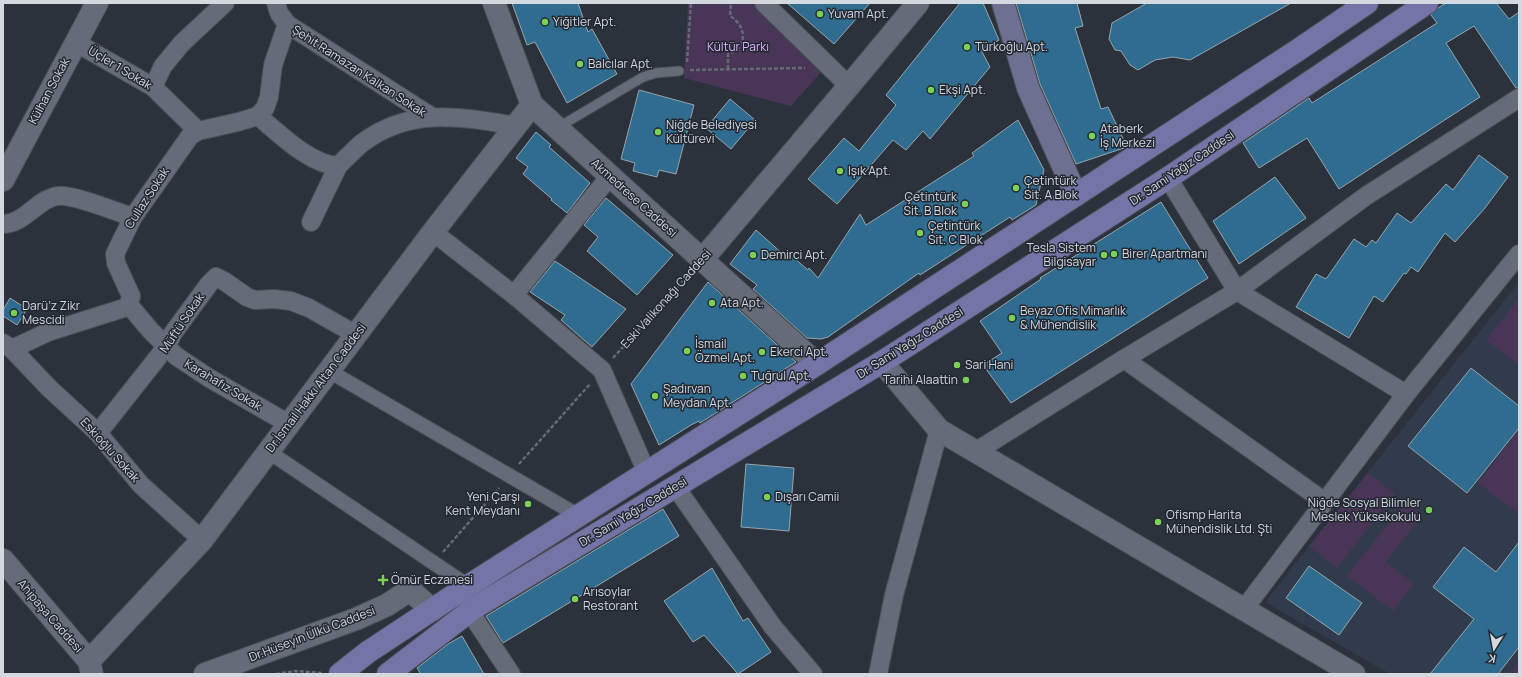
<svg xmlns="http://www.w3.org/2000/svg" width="1522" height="677" font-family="Manrope,sans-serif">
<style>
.built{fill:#313b4b}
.green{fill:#493556}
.building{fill:#2f6c8f;stroke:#97a5ae}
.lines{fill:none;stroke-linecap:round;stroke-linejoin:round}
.service-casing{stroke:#4a4e58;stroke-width:11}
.pedestrian-casing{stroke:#4a4e58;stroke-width:16}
.minor-casing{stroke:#4a4e58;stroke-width:20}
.tertiary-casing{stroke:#4a4e58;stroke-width:24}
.secondary-casing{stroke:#4a4e58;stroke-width:24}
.primary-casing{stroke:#4a4e58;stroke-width:24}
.path{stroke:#656b74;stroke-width:2.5;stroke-dasharray:4 2;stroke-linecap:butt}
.service{stroke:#656c78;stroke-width:9}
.pedestrian{stroke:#656c78;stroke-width:14}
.minor{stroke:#656c78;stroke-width:18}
.tertiary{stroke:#656c78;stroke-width:22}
.secondary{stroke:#6d7090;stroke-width:22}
.primary{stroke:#7574a7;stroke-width:22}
.poi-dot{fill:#7bd155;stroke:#222832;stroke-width:1.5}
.labels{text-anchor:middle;stroke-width:3;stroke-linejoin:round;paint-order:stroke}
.poi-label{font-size:12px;fill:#d4d8df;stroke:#222832;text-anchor:start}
.park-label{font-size:12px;fill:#dfb2fd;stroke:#222832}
.street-label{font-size:12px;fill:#d4d8df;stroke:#222832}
</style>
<rect width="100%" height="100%" fill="#2b323c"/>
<polygon class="built" points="1519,282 1519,674 1390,674 1265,602"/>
<g class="green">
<polygon points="688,3 755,3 825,68 791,106 684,78"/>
<polygon points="1519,298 1519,365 1486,340"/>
<polygon points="1519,429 1519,514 1478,483"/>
<polygon points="1368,473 1395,494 1337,568 1309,546"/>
<polygon points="1405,502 1422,516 1386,562 1414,584 1393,611 1347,576"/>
<polygon points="1519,661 1519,674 1509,674"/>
</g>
<g class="building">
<polygon points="512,3 578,3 588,32 592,29 617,74 567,103 535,42 527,45"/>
<polygon points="787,3 870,3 834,44"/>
<polygon points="960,3 983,3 999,40 981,50 990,67 930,139 923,131 906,150 893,140 837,204 808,179 844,138 859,151 896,105 886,95"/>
<polygon points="1016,3 1077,3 1083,26 1075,28 1101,109 1108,107 1127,147 1076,164 1040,84"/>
<polygon points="1147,3 1291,3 1190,60 1173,57 1155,60 1138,70 1130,65 1121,51 1115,50 1109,39 1112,23"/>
<polygon points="1446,3 1496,3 1509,19 1519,12 1519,88 1516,88 1474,26 1446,43 1480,97 1339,189 1307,138 1259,168 1243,143 1309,98 1312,103 1437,23 1431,15 1438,8"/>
<polygon points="639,90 694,105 676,174 659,170 657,177 633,171 635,163 621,159"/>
<polygon points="730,99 755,120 731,149 706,128"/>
<polygon points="1018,120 1044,170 1036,205 1012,220 1010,217 920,275 919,273 828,337 821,339 807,338 753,289 757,285 730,264 756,230 784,255 787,252 808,270 809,268 818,278 860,214 866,225 974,156 972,153"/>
<polygon points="536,132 551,145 549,147 590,183 567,213 551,200 552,199 523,174 528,167 516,158"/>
<polygon points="1479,155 1508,177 1485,208 1455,242 1445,233 1418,272 1411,267 1406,274 1404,273 1383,302 1374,296 1349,338 1296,307 1316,274 1326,279 1354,239 1366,247 1372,240 1376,243 1397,213 1411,223 1446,184 1453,190"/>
<polygon points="1275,177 1306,218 1239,264 1213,221"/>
<polygon points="606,198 673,255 637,295 587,251 598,237 584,225"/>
<polygon points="1161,202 1208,278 1011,403 983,365 1002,353 980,321 1041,279 1040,278"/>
<polygon points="555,261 626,309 592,347 561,320 565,315 530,292"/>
<polygon points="708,282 796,362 700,423 699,421 691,425 659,445 631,384"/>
<polygon points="10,298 27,309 17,325 3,316 3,310"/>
<polygon points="1471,368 1519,406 1519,428 1467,493 1408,446"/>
<polygon points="746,464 794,468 789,531 741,527"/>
<polygon points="663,509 679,536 503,643 486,616"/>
<polygon points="1519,542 1519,647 1498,674 1430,674 1474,619 1433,587 1464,547 1496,572"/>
<polygon points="1309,566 1362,603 1339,635 1286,598"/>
<polygon points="712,568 743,621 748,618 771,652 738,674 704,635 693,642 664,601"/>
<polygon points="462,636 484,674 421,674 417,668 448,644"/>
</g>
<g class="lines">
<defs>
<polyline id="service" points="557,128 643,77 656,73 679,71"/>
<g id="pedestrian">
<polyline points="329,371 579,516"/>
<polyline points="269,452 468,586"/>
</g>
<g id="minor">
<polyline points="276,3 279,13 287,24 432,117"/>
<polyline points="764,3 849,86"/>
<polyline points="75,42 153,87 198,131"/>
<polyline points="153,87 163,66 182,43 225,3"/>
<path d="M258,116C280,134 309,164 338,166C346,158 354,150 362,143C411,106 462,117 517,126"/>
<polyline points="1168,178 1237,291 1406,394"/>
<polyline points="311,222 338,166"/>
<path d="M3,224C20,224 32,208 46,200C49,199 54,196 58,196C73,194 116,212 133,217"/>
<polyline points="433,232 514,295 602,370 647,473"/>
<polyline points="514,295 610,176"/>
<polyline points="129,305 150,330 176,356 209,378 289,424"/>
<polyline points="3,343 12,349 49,388 98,433 141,485 202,540"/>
<polyline points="12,349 48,332 124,308 129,305 131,296 116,263 115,254 133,217 190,136 198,131 238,122 258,116 265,108 269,97 273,65 287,24"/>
<polyline points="1124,359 1325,502"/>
<polyline points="98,433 166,347 173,333 209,284 216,277 224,281 247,297 255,300 274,299 291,301 309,308 355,334"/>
<polyline points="975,452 1124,359 1237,291 1366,196 1519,98"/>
<polyline points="675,486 773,627 813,674"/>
<polyline points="1244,609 1406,394 1519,254"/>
<polyline points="470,612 511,674"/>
<polyline points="878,674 894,595 939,430"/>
</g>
<g id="tertiary">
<polyline points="494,3 532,105 817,364"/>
<polyline points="3,180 97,3"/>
<polyline points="702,260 849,86 918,3"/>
<polyline points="882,362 939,430 1354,674"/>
<polyline points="3,560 89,661 92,674"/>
<polyline points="89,661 202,540 433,232 532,105"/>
<polyline points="205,674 356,619 387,605 410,590 432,610"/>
</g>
<polyline id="secondary" points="1003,3 1028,88 1076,195"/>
<g id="primary">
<polyline points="340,674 368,652 468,586 817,364 1298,50 1367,3"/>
<polyline points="388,674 474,608 882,362 1168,178 1427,3"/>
</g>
</defs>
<use href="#service" class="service-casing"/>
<use href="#pedestrian" class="pedestrian-casing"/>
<use href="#minor" class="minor-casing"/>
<use href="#tertiary" class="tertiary-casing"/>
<use href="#secondary" class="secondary-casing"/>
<use href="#primary" class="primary-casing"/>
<g class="path">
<polyline points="687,62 691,3"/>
<path d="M728,69V54C748,48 747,26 730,16L731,3"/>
<polyline points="690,70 805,68"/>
<polyline points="613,358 689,274"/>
<polyline points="519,464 590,384"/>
<polyline points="443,552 499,488"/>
<polyline points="276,674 296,671 322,673"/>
</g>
<use href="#service" class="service"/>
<use href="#pedestrian" class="pedestrian"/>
<use href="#minor" class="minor"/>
<use href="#tertiary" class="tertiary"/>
<use href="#secondary" class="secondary"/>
<use href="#primary" class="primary"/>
</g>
<g class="poi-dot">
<circle cx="820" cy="14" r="4"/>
<circle cx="545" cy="22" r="4"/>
<circle cx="967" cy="47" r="4"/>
<circle cx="580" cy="64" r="4"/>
<circle cx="931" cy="90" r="4"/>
<circle cx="658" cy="132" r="4"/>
<circle cx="1092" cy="136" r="4"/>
<circle cx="840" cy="171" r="4"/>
<circle cx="1016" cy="188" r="4"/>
<circle cx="965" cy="204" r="4"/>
<circle cx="920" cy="233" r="4"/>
<circle cx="1114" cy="254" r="4"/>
<circle cx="753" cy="255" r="4"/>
<circle cx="1104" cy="255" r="4"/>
<circle cx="712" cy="303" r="4"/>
<circle cx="14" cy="313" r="4"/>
<circle cx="1012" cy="318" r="4"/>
<circle cx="687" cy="351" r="4"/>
<circle cx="762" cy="352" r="4"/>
<circle cx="957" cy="365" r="4"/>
<circle cx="743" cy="376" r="4"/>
<circle cx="966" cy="380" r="4"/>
<circle cx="655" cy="396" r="4"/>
<circle cx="767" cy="497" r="4"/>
<circle cx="528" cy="504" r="4"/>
<circle cx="1429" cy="510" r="4"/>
<circle cx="1158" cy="522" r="4"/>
<path d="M381 574h4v4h4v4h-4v4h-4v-4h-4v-4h4z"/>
<circle cx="575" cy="599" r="4"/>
</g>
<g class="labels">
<g class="poi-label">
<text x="828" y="18">Yuvam Apt.</text>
<text x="553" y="26">Yiğitler Apt.</text>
<text x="975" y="51">Türkoğlu Apt.</text>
<text x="588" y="68">Balcılar Apt.</text>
<text x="939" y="94">Ekşi Apt.</text>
<text x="666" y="129">Niğde Belediyesi<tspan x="666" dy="14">Kültürevi</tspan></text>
<text x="1100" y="133">Ataberk<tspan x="1100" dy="14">İş Merkezi</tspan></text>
<text x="848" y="175">Işık Apt.</text>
<text x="1024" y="185">Çetintürk<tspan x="1024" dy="14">Sit. A Blok</tspan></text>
<text x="957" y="201" text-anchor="end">Çetintürk<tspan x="957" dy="14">Sit. B Blok</tspan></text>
<text x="928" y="230">Çetintürk<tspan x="928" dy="14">Sit. C Blok</tspan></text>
<text x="1096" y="252" text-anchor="end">Tesla Sistem<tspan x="1096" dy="14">Bilgisayar</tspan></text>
<text x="1122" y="258">Birer Apartmanı</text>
<text x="761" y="259">Demirci Apt.</text>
<text x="720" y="307">Ata Apt.</text>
<text x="22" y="310">Darü’z Zikr<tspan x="22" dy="14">Mescidi</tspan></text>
<text x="1020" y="315">Beyaz Ofis Mimarlık<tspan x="1020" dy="14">&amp; Mühendislik</tspan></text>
<text x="695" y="348">İsmail<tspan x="695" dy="14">Özmel Apt.</tspan></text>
<text x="770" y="356">Ekerci Apt.</text>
<text x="965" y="369">Sari Hani</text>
<text x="751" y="380">Tuğrul Apt.</text>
<text x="958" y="384" text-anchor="end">Tarihi Alaattin</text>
<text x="663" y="393">Şadırvan<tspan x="663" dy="14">Meydan Apt.</tspan></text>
<text x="520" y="501" text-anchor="end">Yeni Çarşı<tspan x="520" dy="14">Kent Meydanı</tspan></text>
<text x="775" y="501">Dışarı Camii</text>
<text x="1421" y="507" text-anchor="end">Niğde Sosyal Bilimler<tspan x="1421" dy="14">Meslek Yüksekokulu</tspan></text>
<text x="1166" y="519">Ofismp Harita<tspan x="1166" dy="14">Mühendislik Ltd. Şti</tspan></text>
<text x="391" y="584">Ömür Eczanesi</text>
<text x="583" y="596">Arısoylar<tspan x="583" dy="14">Restorant</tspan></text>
</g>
<g class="park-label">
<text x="738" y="51">Kültür Parkı</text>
</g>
<g class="street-label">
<text transform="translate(120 68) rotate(31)" y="4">Üçler 1 Sokak</text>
<text transform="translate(359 71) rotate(33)" y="4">Şehit Ramazan Kalkan Sokak</text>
<text transform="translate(49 91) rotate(-62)" y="4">Külhan Sokak</text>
<text transform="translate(1182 168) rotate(-34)" y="4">Dr. Sami Yağız Caddesi</text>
<text transform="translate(147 198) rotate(-57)" y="4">Cullaz Sokak</text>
<text transform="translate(634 198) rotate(42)" y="4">Akmedrese Caddesi</text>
<text transform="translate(666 299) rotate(-48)" y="4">Eski Valikonağı Caddesi</text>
<text transform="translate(182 323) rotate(-56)" y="4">Müftü Sokak</text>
<text transform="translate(910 343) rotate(-32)" y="4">Dr. Sami Yağız Caddesi</text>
<text transform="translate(223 385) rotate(31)" y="4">Karahafız Sokak</text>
<text transform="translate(316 388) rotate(-53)" y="4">Dr.İsmail Hakkı Altan Caddesi</text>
<text transform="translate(110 450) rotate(48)" y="4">Eskioğlu Sokak</text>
<text transform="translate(633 512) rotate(-31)" y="4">Dr. Sami Yağız Caddesi</text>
<text transform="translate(50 616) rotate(49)" y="4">Ahipaşa Caddesi</text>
<text transform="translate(312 634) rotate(-21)" y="4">Dr.Hüseyin Ülkü Caddesi</text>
</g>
</g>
<rect width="1522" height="677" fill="none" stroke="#d4d8df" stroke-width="8"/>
<g transform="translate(1494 649) rotate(191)" stroke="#222832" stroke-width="3" paint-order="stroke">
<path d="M0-3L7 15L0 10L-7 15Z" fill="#d4d8df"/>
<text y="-6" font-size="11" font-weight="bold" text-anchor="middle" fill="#d4d8df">K</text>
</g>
</svg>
